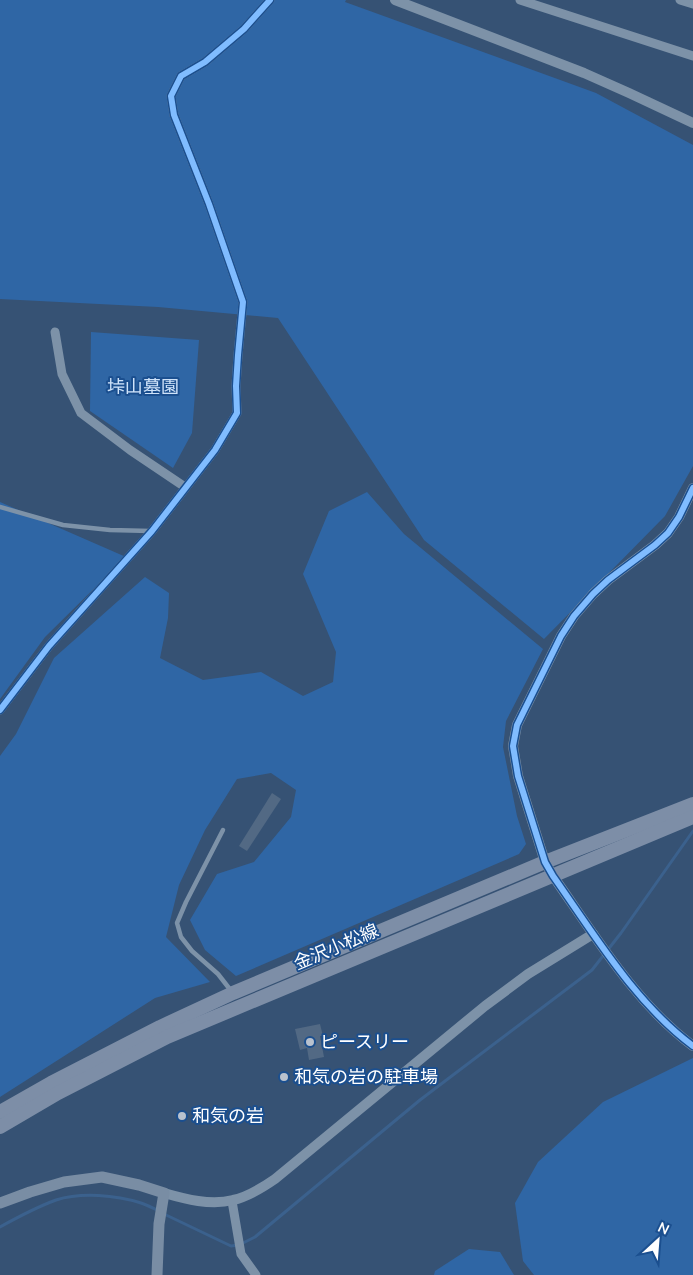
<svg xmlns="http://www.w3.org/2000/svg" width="693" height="1275" font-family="'Nunito Sans','Noto Sans JP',sans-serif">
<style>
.green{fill:#2f66a5}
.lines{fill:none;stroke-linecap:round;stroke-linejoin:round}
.stream{stroke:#3b618d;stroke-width:3}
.building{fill:#526984}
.service{stroke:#7d92a8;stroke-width:4.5}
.minor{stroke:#7d92a8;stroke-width:9}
.tertiary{stroke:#7d92a8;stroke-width:10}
.secondary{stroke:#798da4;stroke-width:11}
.primary{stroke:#7d8ea7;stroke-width:14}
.cycleway-casing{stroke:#1b4f8f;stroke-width:9}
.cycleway{stroke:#80bcff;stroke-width:6}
.poi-dot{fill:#b9c2ce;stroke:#1b4f8f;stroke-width:2}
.labels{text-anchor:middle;stroke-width:4;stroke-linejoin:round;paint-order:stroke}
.park-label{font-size:18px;fill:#cfe3fa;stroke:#1b4f8f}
.street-label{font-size:18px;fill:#fff;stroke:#1b4f8f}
.poi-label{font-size:18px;fill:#fff;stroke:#1b4f8f;text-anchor:start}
</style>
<rect width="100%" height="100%" fill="#365274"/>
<g class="green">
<polygon points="0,0 346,0 345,2 596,93 693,145 693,466 665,516 544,639 424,540 278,318 158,307 0,299"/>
<polygon points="91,332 199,340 192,433 173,468 90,411"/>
<polygon points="367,492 404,534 543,649 506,721 503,747 517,816 526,844 519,854 236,976 205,950 190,920 217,874 254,862 291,817 296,790 271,773 237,779 205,830 179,885 166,937 210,982 155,998 0,1097 0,756 16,734 54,658 145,577 169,593 168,618 160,658 203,680 261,672 303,696 333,682 336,652 303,574 329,511"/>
<polygon points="0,502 126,557 45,637 0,699"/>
<polygon points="693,1058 693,1275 534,1275 523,1261 515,1203 538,1162 603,1102"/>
<polygon points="469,1249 500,1252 514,1275 434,1275 435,1271"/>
</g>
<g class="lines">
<g class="stream">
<polyline points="164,1214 231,1246 239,1245 255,1237 420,1100 592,970 621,933 693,831"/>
<path d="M0,1227C18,1217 37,1207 56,1200C81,1192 116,1195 141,1203C147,1205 153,1208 159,1211"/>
</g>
</g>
<g class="building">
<polygon points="272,793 281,799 247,851 239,846"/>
<polygon points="320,1024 323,1036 320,1036 324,1057 309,1060 307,1048 300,1050 295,1029"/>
</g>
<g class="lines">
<g class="service">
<polyline points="0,507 63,525 110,530 151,531"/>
<polyline points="223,830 186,902 177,923 181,937 192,951 218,974 232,992"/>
</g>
<g class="minor">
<polyline points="520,0 693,56"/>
<polyline points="680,0 693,4"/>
<polyline points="55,332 62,374 81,413 130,450 185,487"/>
<polyline points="0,710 49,646 152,531 215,450 237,413 236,386 238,355 243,302 209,204 174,115 171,96 181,76 205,62 244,29 270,0"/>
<polyline points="232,1201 241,1254 256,1275"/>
</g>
<g class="tertiary">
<polyline points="395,0 584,73 629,93 693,123"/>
<path d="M693,488L679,517L668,533L655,545L608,580L593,594L574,616L561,636L517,725L513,746L518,776L545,862L553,876C594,934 635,1003 693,1046"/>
<path d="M164,1193C185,1199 211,1206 233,1200C248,1197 262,1188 275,1179L485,1006L528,974L593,934"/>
</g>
<polyline class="secondary" points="0,1203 30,1192 64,1182 102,1177 139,1185 164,1193 159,1224 157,1275"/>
<g class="primary">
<polyline points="0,1112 51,1083 160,1027 233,993 545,862 693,804"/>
<polyline points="0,1127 58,1093 167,1037 693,817"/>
</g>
<defs>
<g id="cycleway">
<path d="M693,488L679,517L668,533L655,545L608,580L593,594L574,616L561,636L517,725L513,746L518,776L545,862L553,876C594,934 635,1003 693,1046"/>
<polyline points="0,710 49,646 152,531 215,450 237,413 236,386 238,355 243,302 209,204 174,115 171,96 181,76 205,62 244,29 270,0"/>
</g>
</defs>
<use href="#cycleway" class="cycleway-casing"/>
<use href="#cycleway" class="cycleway"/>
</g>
<g class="poi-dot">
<circle cx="310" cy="1042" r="5"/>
<circle cx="284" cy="1077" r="5"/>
<circle cx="182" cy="1116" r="5"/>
</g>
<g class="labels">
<g class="park-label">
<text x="143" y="393">垰山墓園</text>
</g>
<g class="street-label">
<text transform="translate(336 947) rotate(-23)" y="6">金沢小松線</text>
</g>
<g class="poi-label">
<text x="320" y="1048">ピースリー</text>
<text x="294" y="1083">和気の岩の駐車場</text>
<text x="192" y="1122">和気の岩</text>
</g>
</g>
<g transform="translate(658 1240) rotate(26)" stroke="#1b4f8f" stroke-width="4" paint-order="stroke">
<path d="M0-4L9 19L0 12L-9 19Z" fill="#ffffff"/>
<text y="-8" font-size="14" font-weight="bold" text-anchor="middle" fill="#ffffff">N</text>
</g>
</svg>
